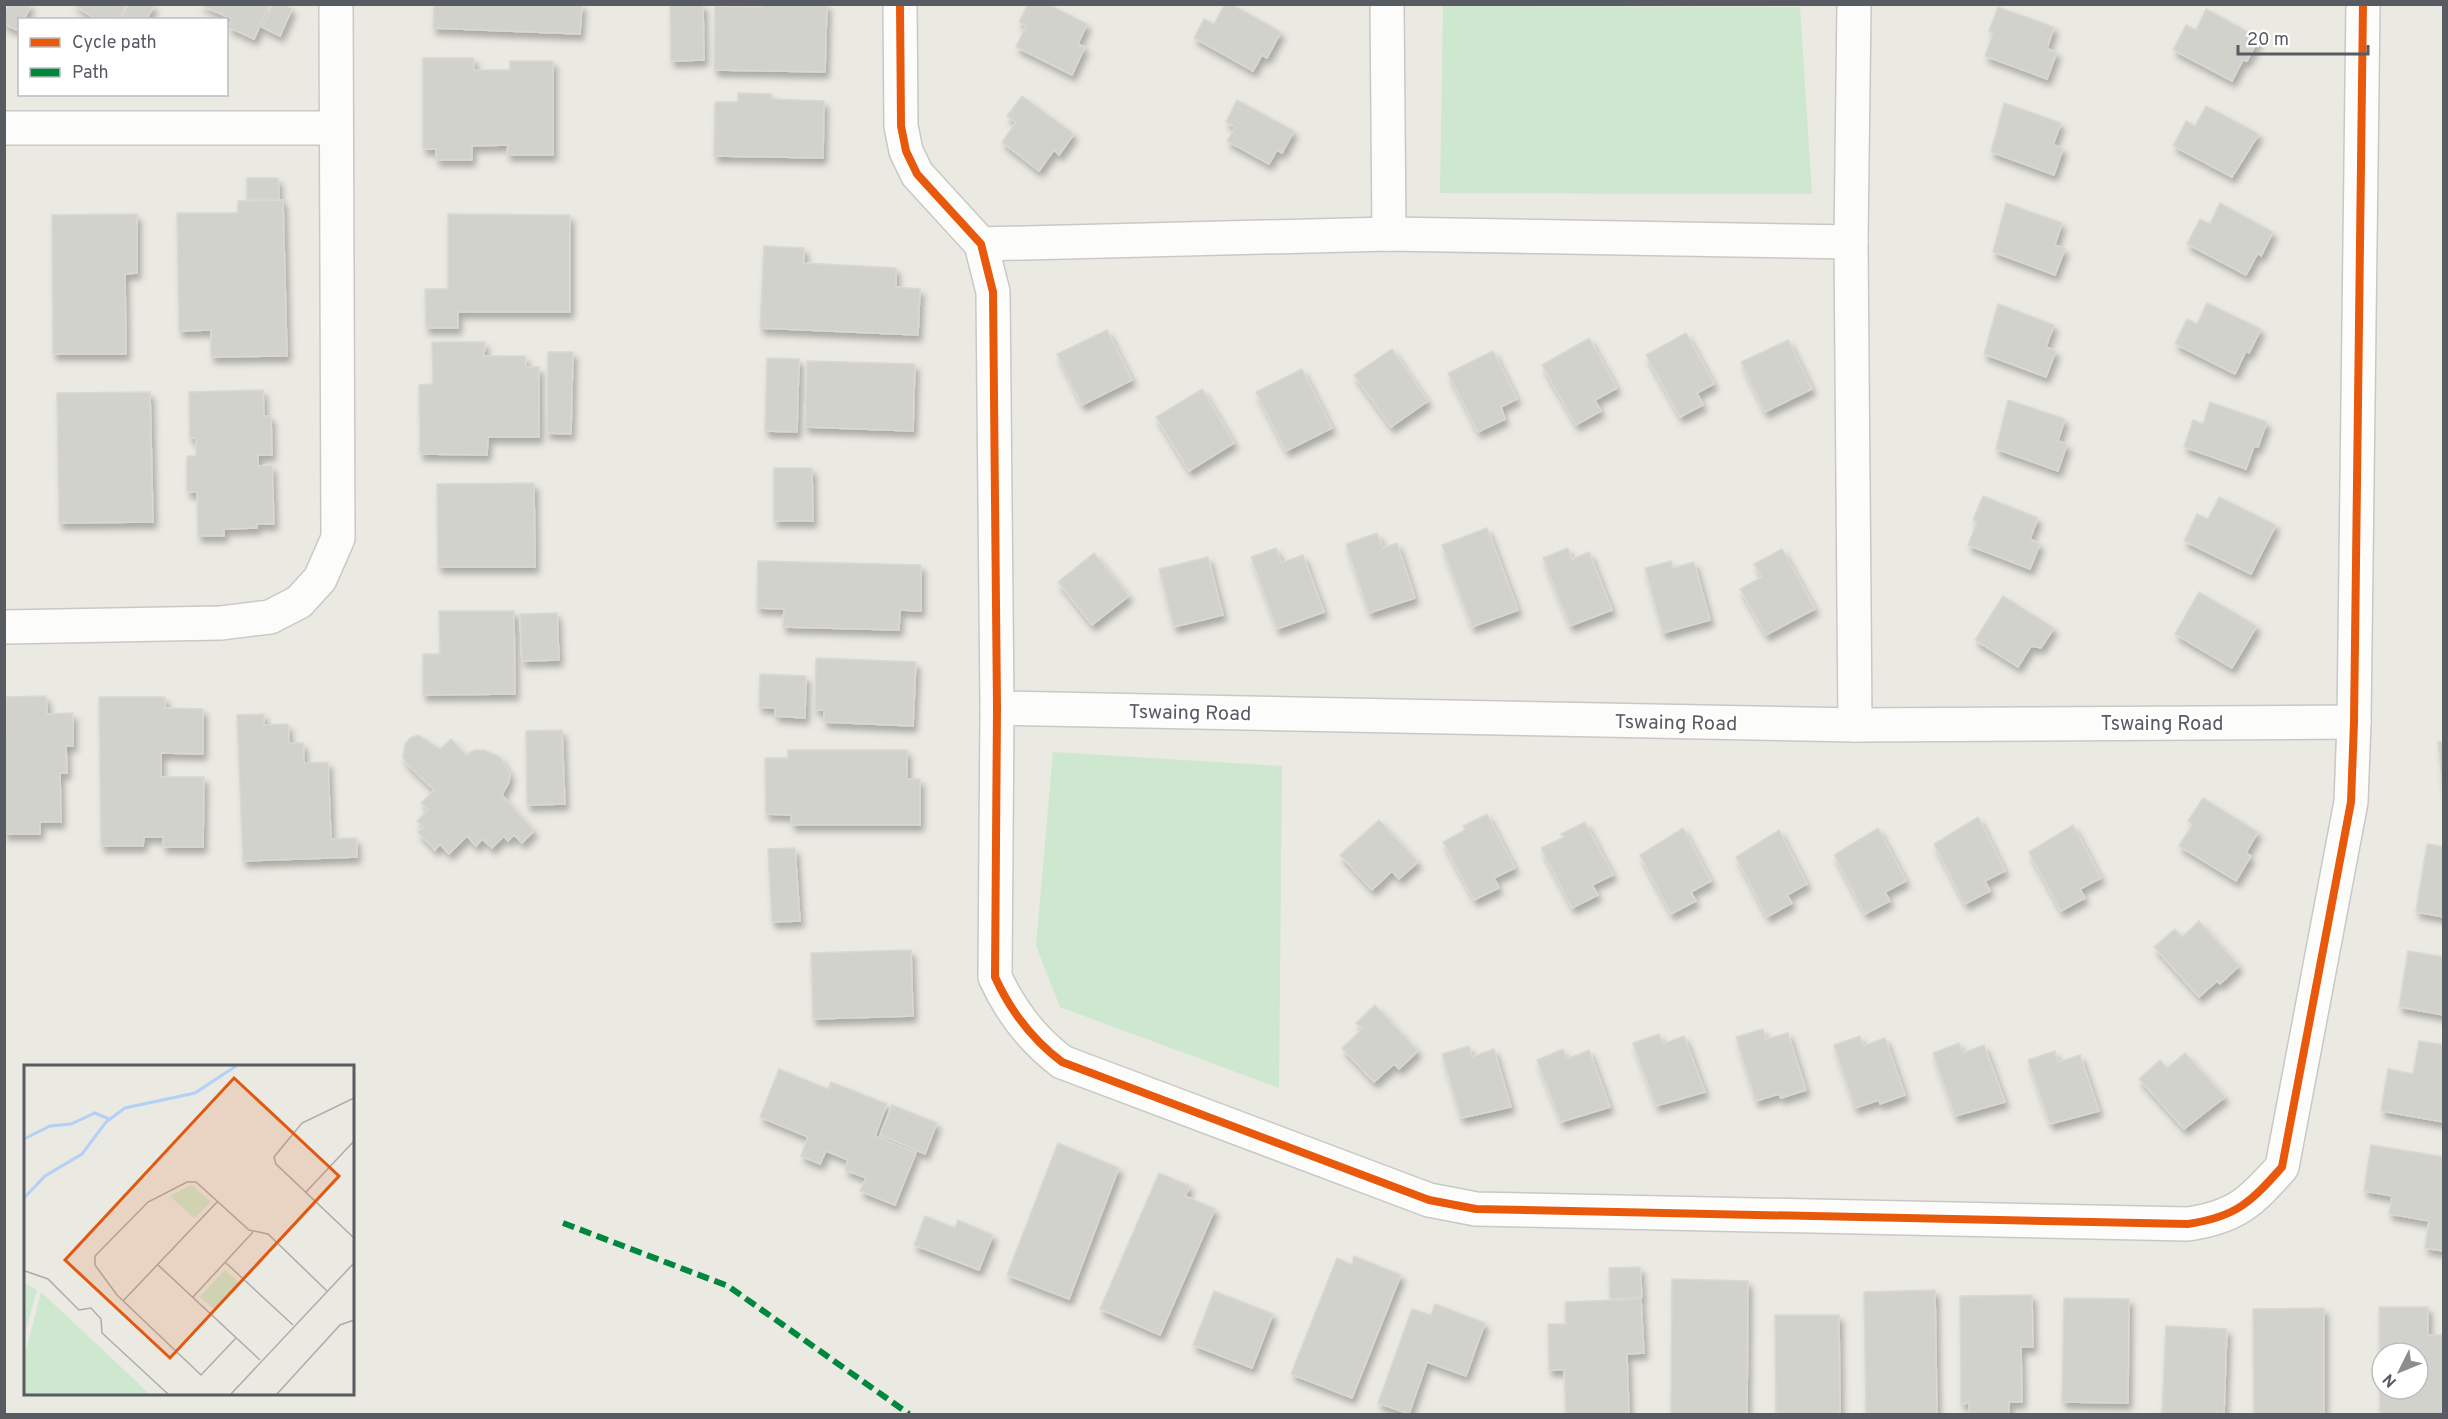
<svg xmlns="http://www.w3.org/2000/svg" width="2448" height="1419" font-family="Overpass,sans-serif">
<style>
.green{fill:#cee8cf}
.building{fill:#d2d2cd;stroke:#d9d8d2;stroke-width:1.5;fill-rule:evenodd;filter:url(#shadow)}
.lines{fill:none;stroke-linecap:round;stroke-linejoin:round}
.street-casing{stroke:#c8c8c7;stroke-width:36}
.street{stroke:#fcfcfb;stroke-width:33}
.quiet{stroke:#00873e;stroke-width:6;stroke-dasharray:12 6;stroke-linecap:butt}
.cycleway-casing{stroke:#fff;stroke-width:11}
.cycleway{stroke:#e8590c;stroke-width:8}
.labels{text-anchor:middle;stroke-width:4.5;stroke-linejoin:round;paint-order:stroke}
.street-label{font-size:20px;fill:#585b62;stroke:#fff}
.inset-river{fill:none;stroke:#b3d0f6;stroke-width:3}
.inset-road{fill:none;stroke:#acacab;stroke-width:1.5}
.view{fill:#e15910;fill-opacity:0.15;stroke:#e15910;stroke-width:3}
.inset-edge{fill:none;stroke:#585b62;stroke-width:3}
</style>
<defs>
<filter id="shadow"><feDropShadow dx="3.5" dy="6" stdDeviation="3" flood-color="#0004"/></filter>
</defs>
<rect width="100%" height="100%" fill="#eae9e2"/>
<g class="green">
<polygon points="1443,6 1800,7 1812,194 1440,193"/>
<polygon points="1053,752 1282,766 1279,1088 1060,1007 1036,946"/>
</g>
<g class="building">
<polygon points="9,4 31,4 24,20 20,20 19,31 4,24 4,15"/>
<polygon points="73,4 127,4 118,20 90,20 92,17"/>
<polygon points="129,4 151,4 154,6 146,20 120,20"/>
<polygon points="199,4 270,4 254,39 228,27 232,19"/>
<polygon points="273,4 284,4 292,9 280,36 262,27"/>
<polygon points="434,4 582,4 580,34 433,28"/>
<polygon points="670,4 703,4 704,60 671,61"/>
<polygon points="762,4 827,4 825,72 714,70 715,6 762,7"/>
<polygon points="1028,4 1048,4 1087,24 1078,44 1085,47 1072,75 1016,47 1026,26 1019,22"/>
<polygon points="1225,4 1231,4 1281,32 1267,58 1262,55 1253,71 1194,38 1204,19 1214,24"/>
<polygon points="1998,7 2054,27 2047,49 2057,52 2047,79 1985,56 1993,33 1989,31"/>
<polygon points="2206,9 2259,38 2247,61 2243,60 2232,81 2173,50 2186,25 2196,30"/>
<polygon points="423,58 474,58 474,70 510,70 510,61 553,61 553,155 507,155 508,145 472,146 472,160 436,160 436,149 423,149"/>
<polygon points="738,93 771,94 771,99 824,101 823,158 714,156 715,102 738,102"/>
<polygon points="1022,96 1074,134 1059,155 1054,150 1039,171 1002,142 1016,122 1007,116"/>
<polygon points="1237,100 1294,131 1282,153 1277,150 1269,164 1227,141 1235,127 1226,122"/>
<polygon points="2004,103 2061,123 2053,145 2063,148 2054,175 1991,152"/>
<polygon points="2206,106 2259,134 2232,177 2173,146 2186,121 2195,126"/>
<polygon points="247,178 278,178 279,199 247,199"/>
<polygon points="283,200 287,356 211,357 211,330 179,331 177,213 238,213 238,201"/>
<polygon points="2006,203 2062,223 2055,245 2065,249 2055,275 1993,252"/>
<polygon points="2220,203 2273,232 2261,256 2258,253 2246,275 2187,244 2200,219 2210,224"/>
<polygon points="137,214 137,273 125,274 126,354 53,354 52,215"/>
<polygon points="448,214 570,215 570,312 458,312 458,328 426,328 425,289 448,289"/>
<polygon points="764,246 804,248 804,263 896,268 896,287 920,289 918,335 760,328"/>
<polygon points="2207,303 2261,329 2249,353 2246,351 2235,374 2175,344 2187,319 2197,324"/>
<polygon points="1998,304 2054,325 2046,347 2056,351 2046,377 1984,354"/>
<polygon points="1107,330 1132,380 1082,405 1057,354"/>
<polygon points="1686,333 1714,384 1697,393 1703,405 1680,417 1646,355"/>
<polygon points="1589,338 1617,388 1595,400 1601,411 1576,425 1542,365"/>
<polygon points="1788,340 1812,389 1765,412 1741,362"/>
<polygon points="432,342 485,342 484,356 525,356 526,367 539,367 539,437 488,437 487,455 420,454 419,385 433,384"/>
<polygon points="1392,349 1428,401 1391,427 1354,375"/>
<polygon points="1493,351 1517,399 1501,407 1505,419 1478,432 1448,373"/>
<polygon points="548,352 573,352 571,434 547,433"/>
<polygon points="767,358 799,359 797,432 765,431"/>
<polygon points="807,361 915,364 913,431 805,427"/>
<polygon points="1302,369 1332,428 1286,451 1256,392"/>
<polygon points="1202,389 1234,443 1189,471 1156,417"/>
<polygon points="263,390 264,416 271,416 272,455 258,455 258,466 272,465 274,524 257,524 257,528 224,529 224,536 198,536 197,492 187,492 187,456 196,456 196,438 190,438 189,392"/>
<polygon points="150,392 153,522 59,523 57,393"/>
<polygon points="2008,400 2065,419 2058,441 2067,444 2058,471 1996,449"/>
<polygon points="2210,402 2267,422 2258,447 2254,446 2246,469 2184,447 2193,420 2203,424"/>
<polygon points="774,468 812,468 813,521 774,521"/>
<polygon points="534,483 535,567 438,567 437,484"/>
<polygon points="1983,496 2038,518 2030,539 2040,544 2030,569 1968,545 1977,522 1973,520"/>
<polygon points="2219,497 2276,525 2251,574 2184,541 2197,514 2208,519"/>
<polygon points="1487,528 1518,610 1472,627 1442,545"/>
<polygon points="1377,533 1383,548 1397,543 1415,598 1369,613 1346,544"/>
<polygon points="1276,548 1281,563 1303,555 1324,612 1277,629 1251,557"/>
<polygon points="1568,548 1572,559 1589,552 1612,610 1570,626 1543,558"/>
<polygon points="1782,549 1815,609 1766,635 1740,589 1762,577 1754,564"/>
<polygon points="1094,553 1129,596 1092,625 1058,582"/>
<polygon points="1208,557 1223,615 1174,627 1159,569"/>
<polygon points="758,561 921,565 921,611 900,610 899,630 783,627 784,609 757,608"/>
<polygon points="1671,561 1673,568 1694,562 1710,620 1663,633 1645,568"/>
<polygon points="2199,592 2257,626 2232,668 2175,634"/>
<polygon points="2003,596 2054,628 2041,648 2031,646 2018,667 1975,640"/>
<polygon points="439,611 514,611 515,694 423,695 423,654 440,654"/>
<polygon points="557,613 559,660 522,661 520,614"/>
<polygon points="816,658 916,662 913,726 824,722 824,710 815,710"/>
<polygon points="760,674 806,676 805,718 775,716 775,708 759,707"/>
<polygon points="46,696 47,714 73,713 73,746 66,746 67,773 60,773 61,822 40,822 40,834 4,834 6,697"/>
<polygon points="99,697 165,697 165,708 203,709 203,754 161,753 161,777 204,777 203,847 163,847 163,837 144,837 143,846 101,846"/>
<polygon points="264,714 264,725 288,724 289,743 303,743 304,763 328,762 331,839 356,838 357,857 243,861 237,715"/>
<polygon points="562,730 565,804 527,805 526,731"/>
<polygon points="418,735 440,749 451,739 466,755 474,750 484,750 500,757 510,774 509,782 502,795 534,831 522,843 514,835 508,841 504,836 492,848 482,839 476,846 467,836 449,854 440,844 435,850 418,832 424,827 417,821 428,810 421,803 434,790 408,765 403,757 405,744 410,738"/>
<polygon points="2438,742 2444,742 2444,799"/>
<polygon points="788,750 907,750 907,779 920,779 920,825 792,825 791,815 766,814 765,758 788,758"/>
<polygon points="2203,798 2258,832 2246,853 2251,856 2236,881 2179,846 2192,825 2188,821"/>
<polygon points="1487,814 1515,868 1494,878 1499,888 1474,900 1443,842 1465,830 1463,826"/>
<polygon points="1978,817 2005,871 1985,881 1990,891 1965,904 1934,844"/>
<polygon points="1379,820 1418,862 1399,879 1392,871 1372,890 1340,855"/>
<polygon points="1585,822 1613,875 1592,885 1598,895 1572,908 1541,848 1564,837 1561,834"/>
<polygon points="2073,825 2101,878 2080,889 2085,898 2061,911 2029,852"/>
<polygon points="1683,828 1711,881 1691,892 1696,901 1671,914 1640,855"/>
<polygon points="1878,828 1906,881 1885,892 1890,901 1865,914 1834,855"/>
<polygon points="1779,830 1807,884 1787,895 1792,903 1767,917 1736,857"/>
<polygon points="2427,844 2444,847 2444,917 2416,912"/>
<polygon points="795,848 800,921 772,922 768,849"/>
<polygon points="2199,921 2239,966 2220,984 2217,981 2199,997 2154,947 2175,929 2182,937"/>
<polygon points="911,950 913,1016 813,1019 811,953"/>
<polygon points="2408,951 2444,957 2444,1015 2399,1007"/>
<polygon points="1375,1005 1418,1051 1399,1069 1394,1064 1374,1082 1342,1048 1362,1029 1356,1023"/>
<polygon points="1763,1029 1766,1039 1788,1033 1806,1090 1781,1098 1779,1094 1756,1101 1736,1037"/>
<polygon points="1659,1034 1663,1044 1684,1036 1705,1092 1656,1106 1633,1043"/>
<polygon points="1860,1036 1863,1046 1885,1038 1905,1095 1880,1104 1879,1100 1855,1108 1834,1045"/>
<polygon points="2419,1041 2444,1045 2444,1122 2381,1111 2388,1069 2413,1074"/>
<polygon points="1959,1043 1963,1053 1984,1045 2005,1102 1955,1116 1933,1053"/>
<polygon points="1469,1046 1472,1057 1494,1049 1511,1107 1461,1118 1442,1054"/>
<polygon points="1563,1049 1567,1059 1589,1050 1610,1107 1561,1122 1537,1060"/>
<polygon points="2055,1051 2058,1062 2080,1055 2099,1111 2050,1124 2028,1060"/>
<polygon points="2185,1053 2225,1097 2184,1129 2139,1079 2160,1060 2167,1068"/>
<polygon points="779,1069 828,1089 831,1082 887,1104 875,1136 916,1153 895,1205 860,1191 866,1178 845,1170 848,1160 826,1151 820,1164 801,1156 808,1137 760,1117"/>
<polygon points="892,1105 937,1123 925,1154 880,1135"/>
<polygon points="1058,1143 1119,1168 1069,1299 1007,1275"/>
<polygon points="2371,1145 2444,1157 2444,1251 2425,1248 2429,1221 2389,1214 2392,1196 2364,1191"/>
<polygon points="1159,1173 1190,1186 1185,1196 1215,1209 1160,1335 1100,1309"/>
<polygon points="925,1216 955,1228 958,1220 993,1235 979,1270 914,1245"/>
<polygon points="1354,1256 1401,1275 1352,1398 1291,1374 1337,1258 1352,1265"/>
<polygon points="1640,1267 1642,1297 1610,1299 1609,1268"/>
<polygon points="1672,1279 1748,1281 1747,1414 1671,1414"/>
<polygon points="1935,1290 1937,1414 1866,1414 1864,1292"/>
<polygon points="1214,1291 1273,1314 1252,1368 1193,1345"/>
<polygon points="2032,1295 2033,1347 2021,1347 2022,1402 2009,1402 2009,1414 1969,1414 1969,1403 1961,1404 1960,1296"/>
<polygon points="2064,1298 2129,1299 2128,1403 2062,1402"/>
<polygon points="1641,1299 1644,1353 1627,1354 1629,1414 1566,1414 1564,1370 1549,1370 1548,1324 1566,1324 1565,1302"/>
<polygon points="1435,1304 1485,1323 1466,1376 1427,1362 1409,1414 1378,1403 1412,1309 1431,1315"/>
<path d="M2379,1307H2428V1335H2443L2444,1414H2380ZM2382,1353H2418V1389H2382Z"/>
<polygon points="2324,1308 2324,1414 2254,1414 2253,1309"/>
<polygon points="1775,1315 1839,1315 1840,1414 1776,1414"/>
<polygon points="2166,1326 2227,1329 2224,1414 2162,1414"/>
</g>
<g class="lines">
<defs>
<g id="street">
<path d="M900,4L901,126L906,151L917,174L981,244L993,292L997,708L995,977C1010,1010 1033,1040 1062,1062L1429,1200L1476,1209L2188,1224C2236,1217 2251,1202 2282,1167L2351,802L2354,722L2363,4"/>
<polyline points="1387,4 1389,234"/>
<polyline points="1854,4 1851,242 1855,725"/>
<polyline points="4,128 335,128"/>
<polyline points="981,244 1389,234 1851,242"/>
<polyline points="4,627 221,623 270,617 299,602 320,579 338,538 336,4"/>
<polyline points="997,708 1855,725 2354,722"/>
</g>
</defs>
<use href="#street" class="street-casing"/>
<use href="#street" class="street"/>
<polyline class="quiet" points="563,1223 728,1286 909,1414"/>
<defs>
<path id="cycleway" d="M900,4L901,126L906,151L917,174L981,244L993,292L997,708L995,977C1010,1010 1033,1040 1062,1062L1429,1200L1476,1209L2188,1224C2236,1217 2251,1202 2282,1167L2351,802L2354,722L2363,4"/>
</defs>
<use href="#cycleway" class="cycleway-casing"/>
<use href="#cycleway" class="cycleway"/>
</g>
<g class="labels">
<g class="street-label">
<text transform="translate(1190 712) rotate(1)" y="7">Tswaing Road</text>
<text transform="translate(1676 722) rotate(1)" y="7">Tswaing Road</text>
<text x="2162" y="730">Tswaing Road</text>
</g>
</g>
<g transform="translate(24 1065)">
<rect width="330" height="330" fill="#eae9e2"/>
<path d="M167,120L187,137L170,153L146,131ZM201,205L215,218L190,244L176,232ZM0,218L13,225L0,271ZM17,227L114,318L125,329H0V293Z" fill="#cee8cf"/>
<path class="inset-river" d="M0,74L26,61L47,59L71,48L85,54M0,133L21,111L58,89L82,57L101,43L171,28L212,1"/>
<path class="inset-road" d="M330,33L278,58L250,92L252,99L330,173M282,127L330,76M202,198L269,260M133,199L236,295M1,206L24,214L55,245L67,243L77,254L78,268L144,329M169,232L229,167M99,236L194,136M212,273L177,310L93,230L71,200V191L124,137L163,117H172L225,165L244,169L303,226M207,329L330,198M253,329L316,260L330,255"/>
<path class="view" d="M210,13L315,111L146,293L41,195Z"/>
<rect width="330" height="330" class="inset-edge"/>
</g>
<rect width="2448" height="1419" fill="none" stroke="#585b62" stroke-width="12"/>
<rect x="18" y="18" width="210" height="78" fill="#ffffff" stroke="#bcbdc0" stroke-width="1.5"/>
<rect x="30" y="38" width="30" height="9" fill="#e8590c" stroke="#bcbdc0" stroke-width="1.5"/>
<text x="72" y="48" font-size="18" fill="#585b62">Cycle path</text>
<rect x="30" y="68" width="30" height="9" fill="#00873e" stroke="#bcbdc0" stroke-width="1.5"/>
<text x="72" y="78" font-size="18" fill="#585b62">Path</text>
<g transform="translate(2400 1371) rotate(227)"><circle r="28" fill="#ffffff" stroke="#bcbdc0" stroke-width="1.5"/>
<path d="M0-4.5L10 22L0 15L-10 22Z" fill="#8b8d8f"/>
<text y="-9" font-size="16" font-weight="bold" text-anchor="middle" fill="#585b62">N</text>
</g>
<path d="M2238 45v9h130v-9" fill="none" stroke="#585b62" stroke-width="3"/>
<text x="2247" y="45" font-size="18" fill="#585b62" stroke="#ffffff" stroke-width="4.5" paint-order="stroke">20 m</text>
</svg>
